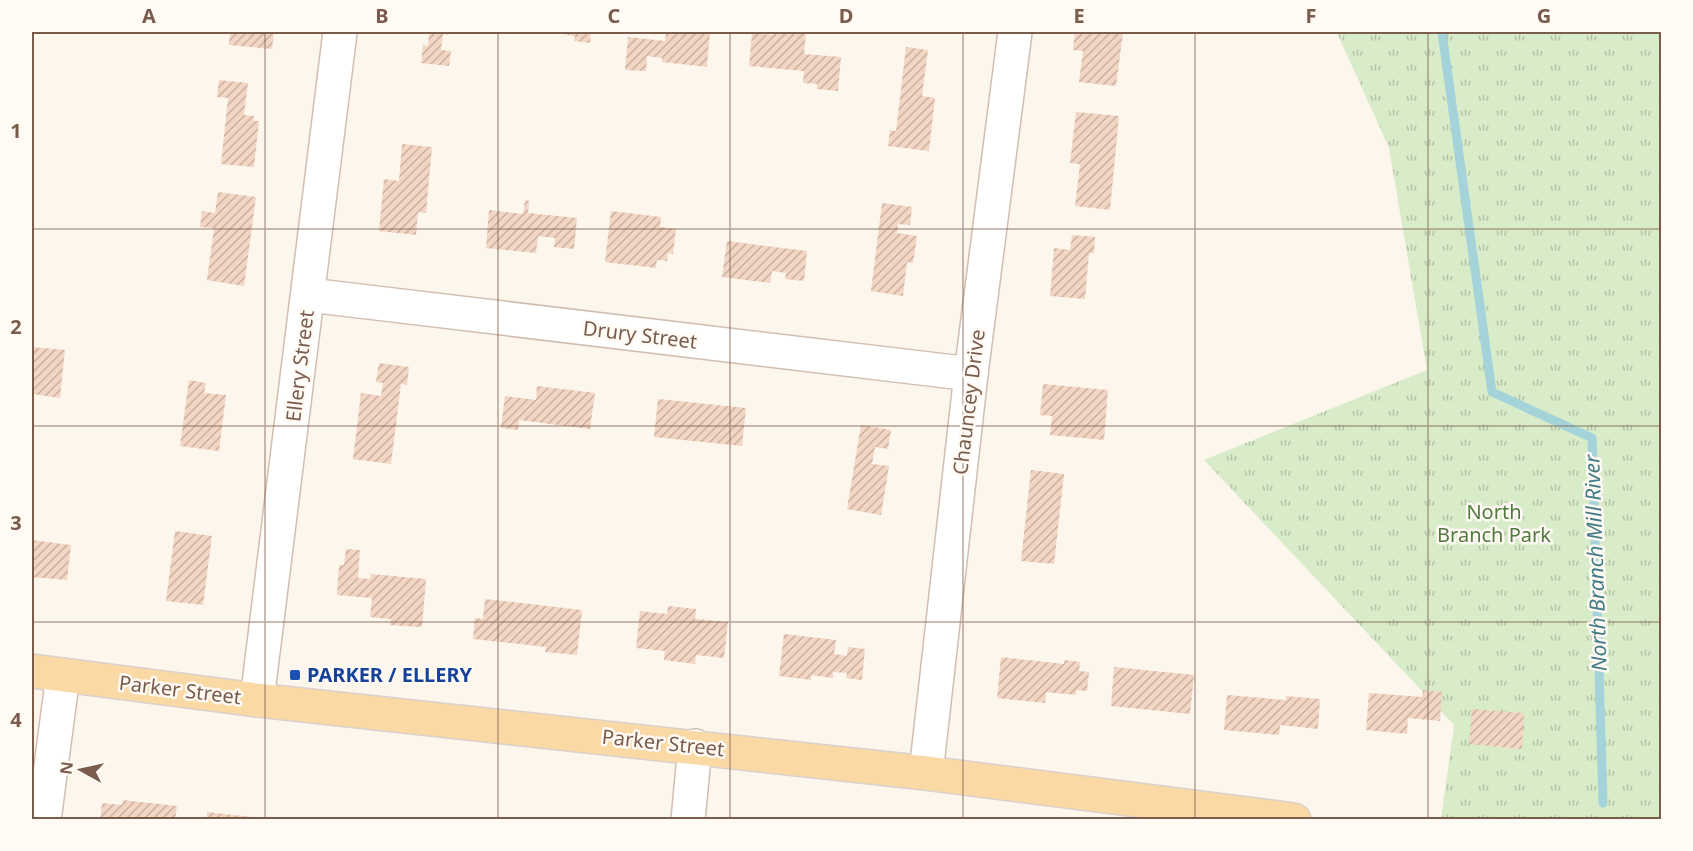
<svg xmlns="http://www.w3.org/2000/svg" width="1693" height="851" font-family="'Noto Sans',sans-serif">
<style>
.park{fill:url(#park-tufts)}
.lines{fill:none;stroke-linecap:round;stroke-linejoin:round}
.stream{stroke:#a5d3da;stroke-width:9}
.building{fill:url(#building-hatch)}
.minor-casing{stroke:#d1beb0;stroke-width:36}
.major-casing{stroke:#dad1cd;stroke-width:36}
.minor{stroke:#fff;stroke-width:33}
.major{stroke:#fbd9a5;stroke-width:33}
.grid{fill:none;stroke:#7a5c4d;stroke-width:1.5;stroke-opacity:0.55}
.transit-dot{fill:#1a4fb4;stroke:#fffaf3;stroke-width:2}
.labels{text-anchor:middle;stroke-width:5;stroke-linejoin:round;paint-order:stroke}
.street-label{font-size:20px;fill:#7a5c4d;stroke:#fffaf3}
.park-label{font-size:20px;fill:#537a41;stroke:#fffaf3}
.transit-label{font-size:20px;font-weight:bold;fill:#164399;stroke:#fffaf3;text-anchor:start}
.water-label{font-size:21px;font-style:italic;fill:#437c86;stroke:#fffaf3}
.neatline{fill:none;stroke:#7a5c4d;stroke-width:2}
.grid-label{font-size:20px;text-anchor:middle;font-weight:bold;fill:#7a5c4d}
</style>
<defs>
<pattern id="park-tufts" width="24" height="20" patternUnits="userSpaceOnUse" patternTransform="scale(1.5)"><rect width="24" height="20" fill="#d8ecc9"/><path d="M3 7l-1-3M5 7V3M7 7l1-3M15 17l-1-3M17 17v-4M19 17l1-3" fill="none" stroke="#b4c2a5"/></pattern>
<pattern id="building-hatch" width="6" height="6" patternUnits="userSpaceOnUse" patternTransform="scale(1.5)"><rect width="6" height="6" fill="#f3d5c3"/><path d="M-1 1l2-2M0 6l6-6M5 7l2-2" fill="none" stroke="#cab0a1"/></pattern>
</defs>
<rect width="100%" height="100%" fill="#fdf6ec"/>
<polygon class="park" points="1342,32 1661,32 1661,819 1441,819 1454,725 1204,460 1427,370 1389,148 1338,35"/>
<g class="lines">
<polyline class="stream" points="1442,32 1492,392 1592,438 1603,803"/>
</g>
<g class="building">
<polygon points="230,32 274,32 272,49 229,45"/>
<polygon points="429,32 448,32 448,35 443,34 441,50 451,51 449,66 421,63 423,45 428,46"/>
<polygon points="551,32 591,32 590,43 574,41 575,36"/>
<polygon points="666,32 710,32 707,67 662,62 662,58 647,56 646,71 625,70 628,37 665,41"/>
<polygon points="774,32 806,32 804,54 841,57 838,91 817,89 817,84 803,83 804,71 749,66 752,33 773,35"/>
<polygon points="1075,32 1123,32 1116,86 1079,82 1083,51 1073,50"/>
<polygon points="906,47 928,50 922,96 935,98 929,151 888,146 890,130 896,131"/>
<polygon points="219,80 248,83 244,115 254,116 254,121 259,121 254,167 221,164 228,98 217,97"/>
<polygon points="1076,112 1119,116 1110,210 1075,206 1080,164 1070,163"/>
<polygon points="402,144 432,147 426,213 418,212 416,235 379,231 384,179 399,181"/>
<polygon points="218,192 256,197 244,286 207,280 214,228 200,227 202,211 215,213"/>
<polygon points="525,200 529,201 528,213 577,218 574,249 554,247 555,238 538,236 536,253 486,248 489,210 523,214"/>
<polygon points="882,203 912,207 910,225 898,224 897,233 917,236 913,263 907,262 903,296 871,291"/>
<polygon points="611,211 661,217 660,227 676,229 673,254 668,253 667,261 657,260 656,268 605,262"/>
<polygon points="1072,235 1095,237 1094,253 1089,253 1085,299 1050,296 1054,248 1070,250"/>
<polygon points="727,241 807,251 804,281 785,279 786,273 772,271 770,283 722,277"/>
<polygon points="32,347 65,350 60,398 32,394"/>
<polygon points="379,363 409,367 407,385 401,384 391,464 353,459 361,393 381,396 383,383 376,382"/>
<polygon points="189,380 206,383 204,393 226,395 219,451 180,446"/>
<polygon points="1043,384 1108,390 1104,440 1050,435 1052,416 1040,415"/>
<polygon points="537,386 595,393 590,429 519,420 518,430 501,428 505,396 536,400"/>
<polygon points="658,399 746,408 742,446 654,437"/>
<polygon points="861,425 891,430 888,449 875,447 872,464 889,466 881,515 847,509"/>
<polygon points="1031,470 1064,474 1054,564 1021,561"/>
<polygon points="175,531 212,536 203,605 166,601"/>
<polygon points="32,540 71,545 67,580 32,577"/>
<polygon points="346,549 360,550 358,578 370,579 371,574 426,579 422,627 390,625 391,619 370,617 372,598 337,595 339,565 344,565"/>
<polygon points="485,599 582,610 577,655 545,652 546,647 473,639 475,618 483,619"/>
<polygon points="668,606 696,609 695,619 728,622 724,658 696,655 695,664 664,660 665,651 636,648 640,611 667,614"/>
<polygon points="784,634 836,640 834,654 847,656 848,647 865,649 862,680 846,678 847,673 833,672 833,678 811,675 811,680 779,676"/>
<polygon points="1001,657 1064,664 1064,660 1080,662 1079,671 1089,672 1087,691 1076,690 1076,695 1046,692 1045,703 997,698"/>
<polygon points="1114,667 1194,675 1190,714 1111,706"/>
<polygon points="1423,690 1442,692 1440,721 1408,718 1407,734 1366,730 1369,693 1422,697"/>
<polygon points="1227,695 1286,700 1286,696 1320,699 1318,729 1280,725 1279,735 1224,730"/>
<polygon points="1472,709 1524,713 1522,749 1469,744"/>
<polygon points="123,800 177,806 175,820 100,820 102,803 122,805"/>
<polygon points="207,812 260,818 260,820 207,820"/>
</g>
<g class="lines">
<defs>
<g id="minor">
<polyline points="309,295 971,374"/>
<polyline points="257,700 340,32"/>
<polyline points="926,773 971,374 1015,32"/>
<polyline points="44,820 63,675"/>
<polyline points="688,820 695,746"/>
</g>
<polyline id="major" points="32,671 257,700 926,773 1294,820"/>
</defs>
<use href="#minor" class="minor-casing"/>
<use href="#major" class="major-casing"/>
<use href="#minor" class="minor"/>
<use href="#major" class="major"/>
</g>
<path class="grid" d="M265,32V820M498,32V820M730,32V820M963,32V820M1195,32V820M1428,32V820M32,229H1662M32,426H1662M32,622H1662"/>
<rect class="transit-dot" x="289" y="669" width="12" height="12" rx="3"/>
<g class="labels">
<g class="street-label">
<text transform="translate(640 335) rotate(7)" y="7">Drury Street</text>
<text transform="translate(300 366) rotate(-83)" y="7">Ellery Street</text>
<text transform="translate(969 402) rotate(-83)" y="7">Chauncey Drive</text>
<text transform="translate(180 690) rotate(7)" y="7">Parker Street</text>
<text transform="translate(663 743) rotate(6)" y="7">Parker Street</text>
</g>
<g class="park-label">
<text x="1494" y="519">North<tspan x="1494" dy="23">Branch Park</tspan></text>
</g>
<g class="transit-label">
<text x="307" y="682">PARKER / ELLERY</text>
</g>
<g class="water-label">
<text transform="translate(1596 563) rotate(-92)" y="7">North Branch Mill River</text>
</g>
</g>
<rect width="1693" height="851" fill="none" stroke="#fffaf3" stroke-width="66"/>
<g transform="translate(81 770) rotate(278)" stroke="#fffaf3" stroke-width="4.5" paint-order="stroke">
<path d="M0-4.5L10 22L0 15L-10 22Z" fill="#7a5c4d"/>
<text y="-9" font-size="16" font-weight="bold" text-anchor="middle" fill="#7a5c4d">N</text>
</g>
<rect x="33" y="33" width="1627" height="785" class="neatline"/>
<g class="grid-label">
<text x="149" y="23">A</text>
<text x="382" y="23">B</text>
<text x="614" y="23">C</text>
<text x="846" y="23">D</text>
<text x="1079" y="23">E</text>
<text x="1311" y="23">F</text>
<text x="1544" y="23">G</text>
<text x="16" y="138">1</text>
<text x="16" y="334">2</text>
<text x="16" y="530">3</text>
<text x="16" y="727">4</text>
</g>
</svg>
